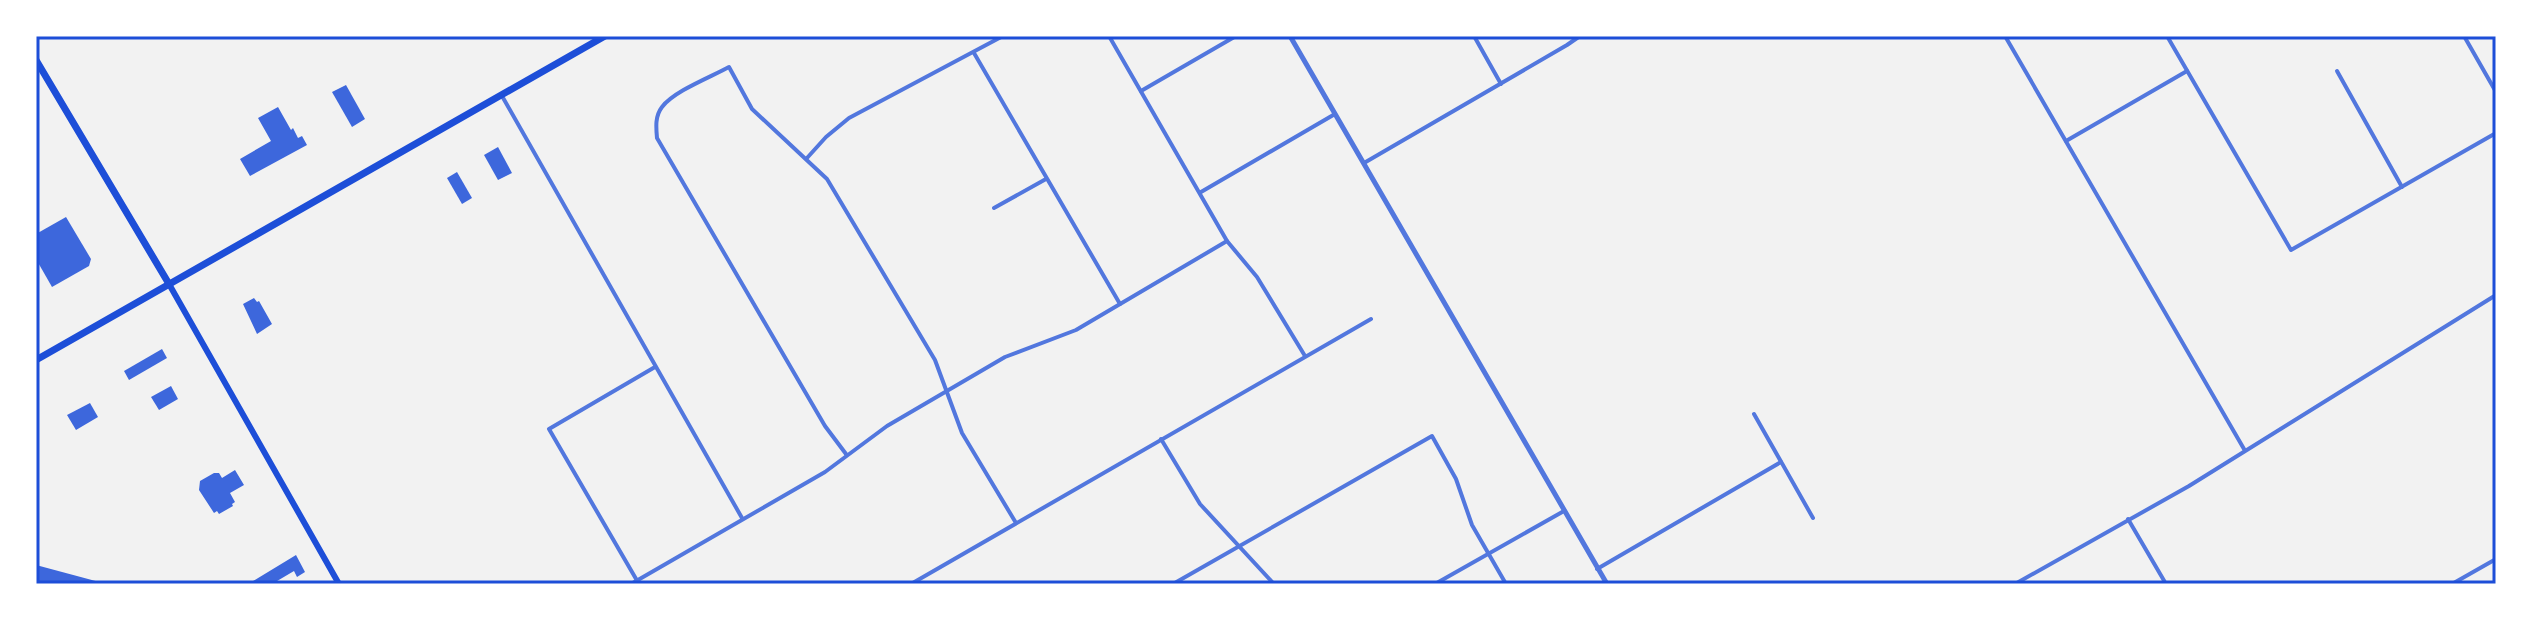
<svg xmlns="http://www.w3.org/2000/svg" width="2532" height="620" font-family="Roboto,sans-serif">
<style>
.building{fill:#3d67dc}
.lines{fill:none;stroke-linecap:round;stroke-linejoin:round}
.minor{stroke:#5277de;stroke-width:4}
.tertiary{stroke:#5277de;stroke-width:5}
.secondary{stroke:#1d4ed8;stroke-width:6}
.primary{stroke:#1d4ed8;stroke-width:7}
.neatline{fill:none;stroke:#1d4ed8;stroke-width:3}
</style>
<rect width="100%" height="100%" fill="#f2f2f2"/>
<g class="building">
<polygon points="346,85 365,119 352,127 332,92"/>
<polygon points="278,107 291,130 293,128 298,138 302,136 307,145 250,176 240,159 271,141 258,118"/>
<polygon points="498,147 512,173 498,180 484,155"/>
<polygon points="457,172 472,198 462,204 447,178"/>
<polygon points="66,217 91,259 89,266 52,287 36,259 36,234"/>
<polygon points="254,298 257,302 259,301 272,324 257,334 243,304"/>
<polygon points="162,349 167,358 129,380 124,371"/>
<polygon points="171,386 178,399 159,410 151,397"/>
<polygon points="90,403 98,417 76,430 67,415"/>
<polygon points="235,470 244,485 230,493 235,502 232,504 233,506 219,514 217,511 214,513 199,490 200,481 214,473 219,473 222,478"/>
<polygon points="296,555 305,572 297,577 294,571 272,584 248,584"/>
<polygon points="36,565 103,583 103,584 36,584"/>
</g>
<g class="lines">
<g class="minor">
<polyline points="1109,36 1227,241 1257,277 1305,356"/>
<polyline points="1474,36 1501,84"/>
<polyline points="2005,36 2244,449"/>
<polyline points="2167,36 2291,250 2496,133"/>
<polyline points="2464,36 2496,92"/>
<polyline points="974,53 1120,304"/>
<polyline points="2337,71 2402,187"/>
<polyline points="1141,91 1236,36"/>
<polyline points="502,96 742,518"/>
<polyline points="2066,141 2187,71"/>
<polyline points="807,158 826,137 849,118 1003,36"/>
<polyline points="1364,163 1567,45 1580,36"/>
<polyline points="1201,192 1335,114"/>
<polyline points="994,208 1046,179"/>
<polyline points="1754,414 1813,518"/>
<polyline points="1161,439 1200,504 1274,584"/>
<path d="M846,454L825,426L657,138C656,127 655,116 662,107C674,91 711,77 729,67L752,109L827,179L935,360L962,433L1016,523"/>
<polyline points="2128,519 2166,584"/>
<polyline points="1597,569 1781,462"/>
<polyline points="631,584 825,472 887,426 1005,357 1076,330 1227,241"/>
<polyline points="639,584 549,429 655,367"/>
<polyline points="911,584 1371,319"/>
<polyline points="1173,584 1432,436 1456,479 1472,525 1506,584"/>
<polyline points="1435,584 1564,511"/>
<polyline points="2015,584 2189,486 2496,295"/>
<polyline points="2452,584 2496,559"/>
</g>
<polyline class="tertiary" points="1290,36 1607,584"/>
<polyline class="secondary" points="169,284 339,584"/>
<g class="primary">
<polyline points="36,60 169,284"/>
<polyline points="36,360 605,36"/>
</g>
</g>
<rect width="2532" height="620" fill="none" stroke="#ffffff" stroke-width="76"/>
<rect x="38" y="38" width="2456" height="544" class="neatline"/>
</svg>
